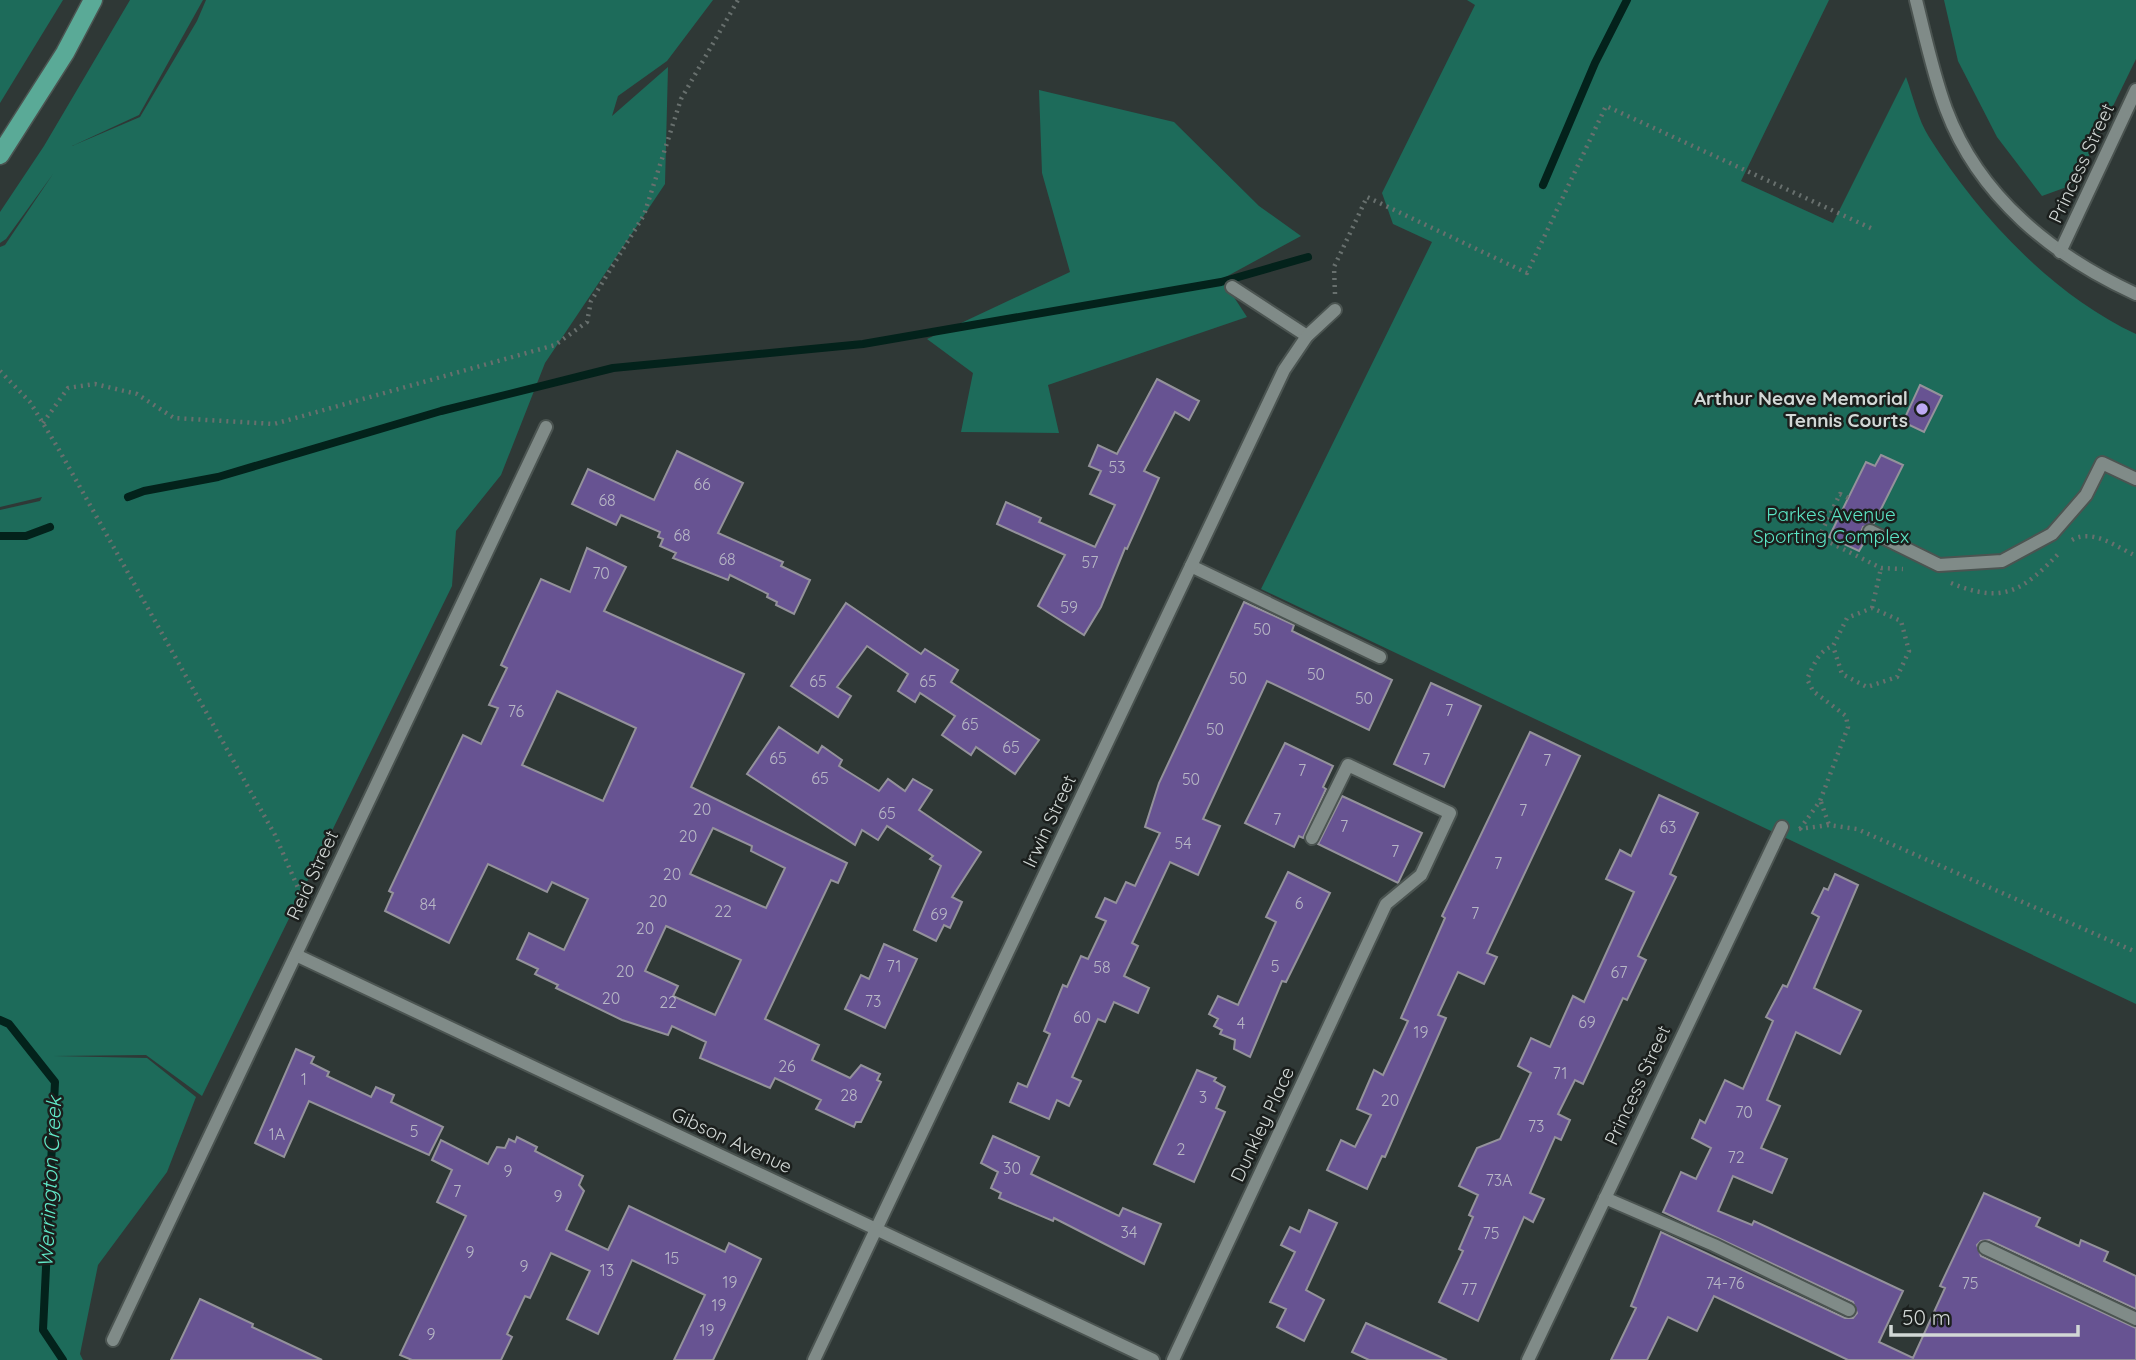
<svg xmlns="http://www.w3.org/2000/svg" width="2136" height="1360" font-family="Quicksand,sans-serif">
<style>
.green{fill:#1d6b5a}
.lines{fill:none;stroke-linecap:round;stroke-linejoin:round}
.stream{stroke:#03221b;stroke-width:8}
.building{fill:#675392;stroke:#94929b;stroke-width:2;fill-rule:evenodd}
.minor-casing{stroke:#4b5451;stroke-width:16}
.major-casing{stroke:#4b5451;stroke-width:21}
.path{stroke:#68706e;stroke-width:4.5;stroke-dasharray:2 5;stroke-linecap:butt}
.minor{stroke:#808b88;stroke-width:12}
.major{stroke:#5aaa97;stroke-width:18}
.poi-dot{fill:#bea9f4;stroke:#1b1f1d;stroke-width:2.5}
.labels{text-anchor:middle;stroke-width:5;stroke-linejoin:round;paint-order:stroke}
.number-label{font-size:16px;fill:#b7b7c5}
.street-label{font-size:19px;fill:#d2d8d6;stroke:#1b1f1d}
.poi-label{font-size:19px;font-weight:bold;fill:#d2d8d6;stroke:#1b1f1d;text-anchor:end}
.park-label{font-size:19px;fill:#5be5c4;stroke:#1b1f1d}
.water-label{font-size:21px;font-style:italic;fill:#61ebca;stroke:#1b1f1d}
</style>
<rect width="100%" height="100%" fill="#2f3836"/>
<g class="green">
<polygon points="0,0 63,0 0,103"/>
<polygon points="130,0 203,0 139,115 72,146 140,117 197,21 206,0 713,0 667,61 618,96 612,116 668,67 665,184 545,363 501,475 456,531 452,586 202,1096 146,1055 54,1056 147,1058 196,1097 167,1172 98,1265 80,1354 83,1360 0,1360 0,510 40,501 42,497 0,507 0,247 5,245 53,174 6,239 0,243 0,212 44,146"/>
<path d="M1467,0H1829L1741,181L1833,223L1906,77C1913,96 1918,120 1929,137C1979,216 2051,294 2136,334V1004L1261,589L1432,242L1393,224L1382,193L1475,5Z"/>
<polygon points="1944,0 2136,0 2136,59 2075,184 2042,196 1997,137 1958,61"/>
<polygon points="1039,90 1174,122 1259,206 1301,236 1222,279 1247,317 1048,385 1059,433 961,432 973,373 927,339 1070,272 1042,173"/>
</g>
<g class="lines">
<g class="stream">
<polyline points="1543,185 1595,63 1627,0"/>
<polyline points="128,497 144,491 218,477 441,411 613,368 863,344 1221,282 1308,257"/>
<polyline points="0,536 26,536 50,527"/>
<polyline points="0,1020 9,1024 55,1082 43,1330 63,1360"/>
</g>
</g>
<g class="building">
<polygon points="1157,379 1199,401 1189,420 1175,412 1144,471 1159,478 1127,549 1125,548 1101,607 1084,635 1038,606 1065,555 997,524 1006,502 1041,518 1039,522 1095,547 1115,505 1090,494 1101,471 1089,466 1098,445 1117,454"/>
<polygon points="1920,385 1942,396 1924,432 1903,422"/>
<polygon points="677,451 743,483 718,533 783,562 781,566 810,580 794,614 776,605 777,602 767,597 768,594 730,575 728,580 673,558 676,553 660,546 663,539 658,537 660,532 621,515 616,525 572,504 588,469 654,500"/>
<polygon points="1881,455 1903,465 1874,523 1863,527 1861,532 1866,539 1859,551 1829,537 1866,462 1875,466"/>
<path d="M587,548L626,567L604,611L744,674L691,787L847,863L838,883L831,880L765,1019L819,1045L812,1060L850,1078L861,1065L880,1074L877,1080L881,1082L861,1122H856L854,1127L816,1109L821,1100L775,1078L770,1088L700,1058L706,1042L672,1026L668,1035L622,1020L556,988L558,985L535,974L538,969L517,959L529,933L564,950L588,899L552,882L547,892L488,864L449,943L385,911L393,893L389,891L463,735L481,744L498,708L489,705L507,668L501,665L541,579L570,592ZM557,691L636,728L603,801L522,765ZM713,828L752,846L751,851L785,868L766,908L690,874ZM666,926L741,960L715,1015L673,996L678,986L645,971Z"/>
<polygon points="1244,602 1294,625 1292,631 1392,680 1369,730 1267,681 1203,819 1220,826 1198,875 1170,862 1132,943 1138,946 1124,976 1149,988 1138,1013 1114,1002 1105,1022 1098,1019 1072,1077 1081,1081 1069,1106 1057,1100 1049,1119 1010,1102 1018,1083 1027,1087 1050,1034 1044,1031 1063,985 1067,987 1081,956 1088,959 1106,921 1096,917 1105,898 1116,903 1126,882 1135,886 1160,833 1145,827 1159,783"/>
<polygon points="846,603 921,654 925,649 958,670 951,682 1039,740 1015,774 976,747 971,755 942,735 955,716 920,693 915,702 898,691 908,674 867,646 837,687 851,696 838,717 791,686"/>
<polygon points="1431,683 1481,706 1444,787 1394,764"/>
<polygon points="779,727 818,753 822,746 842,760 839,766 879,791 888,779 905,791 913,779 932,790 919,810 981,852 952,897 962,902 950,928 944,925 936,941 914,930 941,866 930,859 933,856 887,826 878,840 862,830 855,845 747,774"/>
<polygon points="1530,732 1580,756 1487,953 1497,957 1484,984 1458,972 1438,1015 1446,1018 1385,1157 1382,1156 1367,1189 1327,1170 1341,1140 1355,1147 1371,1115 1357,1109 1374,1070 1383,1075 1408,1021 1401,1018 1445,918 1442,916"/>
<polygon points="1285,743 1333,766 1323,787 1326,789 1303,838 1299,836 1294,847 1245,823"/>
<polygon points="1659,795 1698,813 1670,874 1676,877 1638,956 1646,960 1627,1000 1623,998 1583,1084 1575,1080 1558,1114 1570,1120 1561,1140 1555,1137 1530,1193 1544,1199 1533,1222 1524,1217 1478,1321 1439,1302 1463,1251 1459,1249 1473,1217 1469,1215 1478,1195 1459,1186 1477,1148 1500,1139 1531,1073 1518,1066 1531,1038 1550,1047 1573,996 1584,1002 1634,892 1606,879 1620,850 1631,856"/>
<polygon points="1342,796 1422,833 1398,883 1318,844"/>
<polygon points="1288,872 1330,893 1286,982 1282,981 1250,1057 1234,1049 1235,1040 1220,1034 1222,1030 1214,1026 1218,1019 1209,1014 1218,996 1238,1005 1276,922 1266,917"/>
<polygon points="1835,874 1858,885 1814,988 1861,1011 1840,1054 1796,1032 1767,1100 1780,1106 1761,1148 1787,1159 1772,1193 1733,1176 1718,1211 1752,1225 1754,1221 1903,1291 1879,1342 1913,1358 1945,1288 1940,1286 1984,1193 2040,1218 2036,1226 2079,1246 2081,1240 2108,1252 2104,1261 2136,1276 2136,1309 1989,1240 1981,1241 1977,1245 1981,1256 2136,1328 2136,1360 1848,1360 1714,1296 1697,1331 1668,1317 1647,1360 1611,1360 1636,1308 1631,1306 1661,1232 1845,1318 1853,1318 1857,1313 1853,1302 1663,1212 1681,1172 1696,1179 1711,1148 1692,1138 1700,1120 1705,1123 1725,1080 1743,1089 1773,1021 1766,1017 1783,985 1787,987 1819,917 1812,913 1824,888 1828,890"/>
<polygon points="884,944 917,959 885,1028 845,1009 861,975 869,979"/>
<polygon points="296,1049 314,1057 311,1063 329,1072 327,1076 371,1097 376,1087 394,1095 391,1102 443,1127 429,1155 309,1101 284,1157 255,1143"/>
<polygon points="1197,1070 1216,1078 1214,1081 1225,1087 1216,1108 1225,1112 1194,1182 1154,1164"/>
<polygon points="993,1136 1039,1157 1031,1174 1119,1216 1123,1208 1161,1224 1144,1264 1054,1218 1053,1221 999,1198 1001,1193 991,1188 998,1172 981,1163"/>
<polygon points="517,1137 537,1147 535,1151 583,1176 579,1185 584,1191 566,1230 608,1250 629,1206 725,1252 729,1243 761,1259 713,1360 674,1360 705,1295 632,1260 598,1334 567,1319 590,1271 551,1253 530,1298 525,1296 507,1334 512,1337 501,1360 412,1360 400,1355 466,1216 437,1202 452,1170 432,1160 441,1140 488,1164 497,1147 505,1148 509,1139 515,1142"/>
<polygon points="1309,1210 1337,1223 1306,1290 1324,1300 1304,1341 1277,1327 1286,1309 1270,1302 1295,1252 1281,1245 1290,1227 1300,1232"/>
<polygon points="200,1299 253,1324 252,1327 322,1360 171,1360"/>
<polygon points="1366,1323 1447,1360 1369,1360 1352,1352"/>
</g>
<g class="lines">
<defs>
<g id="minor">
<path d="M1916,0C1925,36 1933,74 1946,109C1979,197 2053,256 2136,294"/>
<polyline points="2060,252 2136,90"/>
<polyline points="1232,287 1307,336"/>
<polyline points="1870,531 1939,565 2002,561 2052,534 2086,495 2102,463 2136,479"/>
<polyline points="1191,566 1380,657"/>
<polyline points="296,955 1153,1360"/>
<polyline points="1605,1198 1714,1245 1849,1310"/>
<polyline points="1985,1248 2136,1319"/>
<polyline points="113,1340 546,427"/>
<polyline points="814,1360 1284,370 1307,336 1335,310"/>
<polyline points="1173,1360 1386,904 1421,875 1450,813 1348,765 1312,838"/>
<polyline points="1528,1360 1782,827"/>
</g>
<polyline id="major" points="0,155 65,53 93,0"/>
</defs>
<use href="#minor" class="minor-casing"/>
<use href="#major" class="major-casing"/>
<g class="path">
<polyline points="1335,294 1334,267 1367,197 1527,273 1606,106 1875,230"/>
<polyline points="0,371 30,402 58,448 275,835 302,897"/>
<polyline points="43,423 68,388 95,384 137,394 174,418 274,424 555,345 587,322 591,301 644,215 681,99 738,0"/>
<polyline points="1848,498 1840,494 1819,537 1881,568 1903,569"/>
<path d="M2072,540C2092,528 2117,547 2136,556"/>
<path d="M1951,583C2004,605 2024,590 2061,551"/>
<polyline points="1872,608 1881,568"/>
<polyline points="1821,802 1829,825"/>
<polyline points="1799,829 1829,825 1857,829 2136,952"/>
<path d="M1800,829L1820,801L1848,727L1846,716L1813,691L1807,679C1814,665 1818,651 1833,646L1847,618L1872,608L1901,621L1909,651L1897,677L1867,687L1842,674L1833,646"/>
</g>
<use href="#minor" class="minor"/>
<use href="#major" class="major"/>
</g>
<circle class="poi-dot" cx="1922" cy="409" r="7"/>
<g class="labels">
<g class="number-label">
<text x="1117" y="473">53</text>
<text x="702" y="490">66</text>
<text x="607" y="506">68</text>
<text x="682" y="541">68</text>
<text x="727" y="565">68</text>
<text x="1090" y="568">57</text>
<text x="601" y="579">70</text>
<text x="1069" y="613">59</text>
<text x="1262" y="635">50</text>
<text x="1316" y="680">50</text>
<text x="1238" y="684">50</text>
<text x="818" y="687">65</text>
<text x="928" y="687">65</text>
<text x="1364" y="704">50</text>
<text x="1449" y="716">7</text>
<text x="516" y="717">76</text>
<text x="970" y="730">65</text>
<text x="1215" y="735">50</text>
<text x="1011" y="753">65</text>
<text x="778" y="764">65</text>
<text x="1426" y="765">7</text>
<text x="1547" y="766">7</text>
<text x="1302" y="776">7</text>
<text x="820" y="784">65</text>
<text x="1191" y="785">50</text>
<text x="702" y="815">20</text>
<text x="1523" y="816">7</text>
<text x="887" y="819">65</text>
<text x="1277" y="825">7</text>
<text x="1344" y="832">7</text>
<text x="1668" y="833">63</text>
<text x="688" y="842">20</text>
<text x="1183" y="849">54</text>
<text x="1395" y="857">7</text>
<text x="1498" y="869">7</text>
<text x="672" y="880">20</text>
<text x="658" y="907">20</text>
<text x="1299" y="909">6</text>
<text x="428" y="910">84</text>
<text x="723" y="917">22</text>
<text x="1475" y="919">7</text>
<text x="939" y="920">69</text>
<text x="645" y="934">20</text>
<text x="894" y="972">71</text>
<text x="1275" y="972">5</text>
<text x="1102" y="973">58</text>
<text x="625" y="977">20</text>
<text x="1619" y="978">67</text>
<text x="611" y="1004">20</text>
<text x="873" y="1007">73</text>
<text x="668" y="1008">22</text>
<text x="1082" y="1023">60</text>
<text x="1587" y="1028">69</text>
<text x="1241" y="1029">4</text>
<text x="1421" y="1038">19</text>
<text x="787" y="1072">26</text>
<text x="1560" y="1079">71</text>
<text x="304" y="1085">1</text>
<text x="849" y="1101">28</text>
<text x="1203" y="1103">3</text>
<text x="1390" y="1106">20</text>
<text x="1744" y="1118">70</text>
<text x="1536" y="1132">73</text>
<text x="414" y="1137">5</text>
<text x="277" y="1140">1A</text>
<text x="1181" y="1155">2</text>
<text x="1736" y="1163">72</text>
<text x="1012" y="1174">30</text>
<text x="508" y="1177">9</text>
<text x="1499" y="1186">73A</text>
<text x="457" y="1197">7</text>
<text x="558" y="1202">9</text>
<text x="1129" y="1238">34</text>
<text x="1491" y="1239">75</text>
<text x="470" y="1258">9</text>
<text x="672" y="1264">15</text>
<text x="524" y="1272">9</text>
<text x="607" y="1276">13</text>
<text x="730" y="1288">19</text>
<text x="1725" y="1289">74-76</text>
<text x="1970" y="1289">75</text>
<text x="1469" y="1295">77</text>
<text x="719" y="1311">19</text>
<text x="707" y="1336">19</text>
<text x="431" y="1340">9</text>
</g>
<g class="street-label">
<text transform="translate(2081 163) rotate(-65)" y="7">Princess Street</text>
<text transform="translate(1049 821) rotate(-65)" y="7">Irwin Street</text>
<text transform="translate(312 875) rotate(-65)" y="7">Reid Street</text>
<text transform="translate(1637 1085) rotate(-65)" y="7">Princess Street</text>
<text transform="translate(1262 1124) rotate(-65)" y="7">Dunkley Place</text>
<text transform="translate(732 1140) rotate(25)" y="7">Gibson Avenue</text>
</g>
<g class="poi-label">
<text x="1908" y="405">Arthur Neave Memorial<tspan x="1908" dy="22">Tennis Courts</tspan></text>
</g>
<g class="park-label">
<text x="1831" y="521">Parkes Avenue<tspan x="1831" dy="22">Sporting Complex</tspan></text>
</g>
<g class="water-label">
<text transform="translate(50 1182) rotate(-87)" y="7">Werrington Creek</text>
</g>
</g>
<path d="M1891 1325v10h187v-10" fill="none" stroke="#d2d8d6" stroke-width="3.5"/>
<text x="1902" y="1325" font-size="21" fill="#d2d8d6" stroke="#1b1f1d" stroke-width="5" paint-order="stroke">50 m</text>
</svg>
